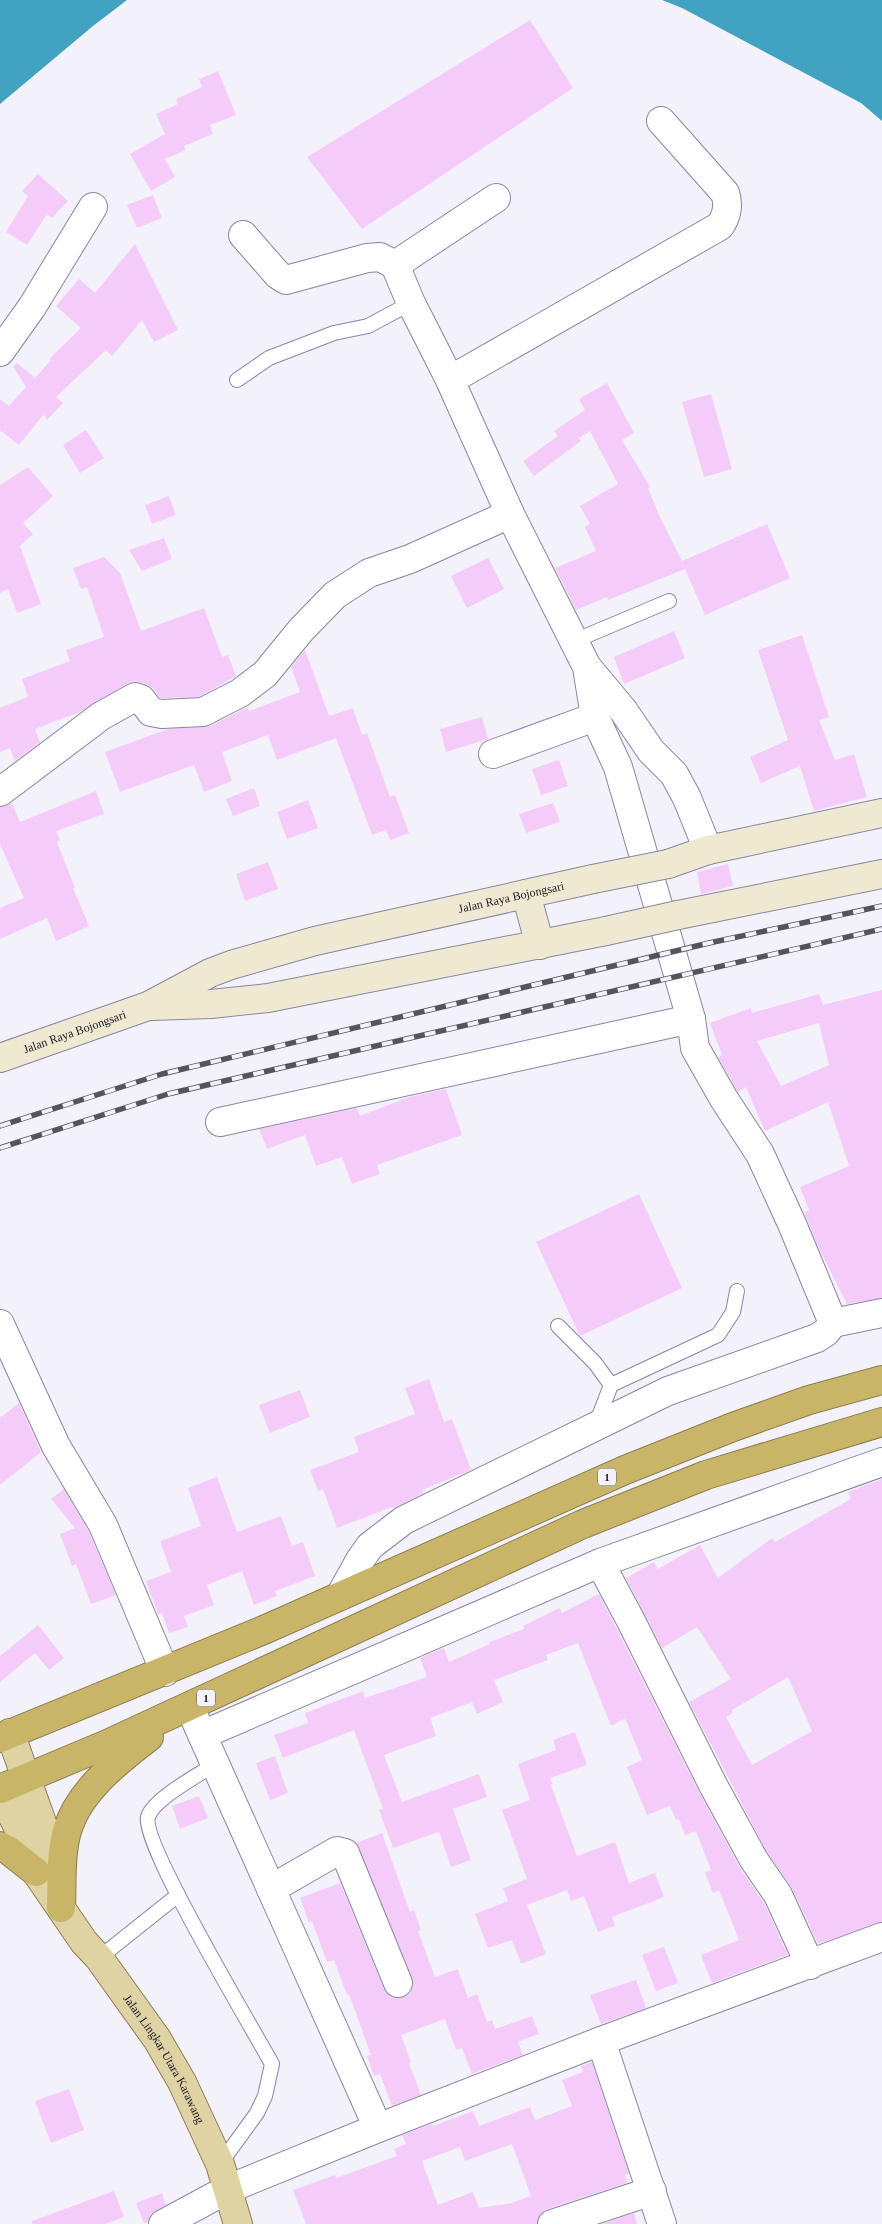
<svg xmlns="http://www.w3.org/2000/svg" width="882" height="2224" font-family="Georgia,serif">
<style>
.water{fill:#41a2c1}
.building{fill:#f5ccf9;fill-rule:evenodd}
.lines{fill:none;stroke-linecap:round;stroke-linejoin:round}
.lane-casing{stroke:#8984a4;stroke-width:16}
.street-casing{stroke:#8984a4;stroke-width:30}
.secondary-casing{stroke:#8984a4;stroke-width:30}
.primary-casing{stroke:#8b7e4f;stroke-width:30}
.highway-casing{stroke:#8b7e4f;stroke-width:30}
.lane{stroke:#fff;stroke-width:14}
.street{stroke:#fff;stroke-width:28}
.secondary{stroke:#efe9d1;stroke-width:28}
.primary{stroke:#dfd3a4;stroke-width:28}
.highway{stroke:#c9b567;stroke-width:28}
.rail-casing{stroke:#55535e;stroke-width:5.5}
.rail{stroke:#f3f2fa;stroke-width:4;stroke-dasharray:11;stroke-linecap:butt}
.secondary-bridge-casing{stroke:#8984a4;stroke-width:30;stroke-linecap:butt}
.secondary-bridge{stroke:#efe9d1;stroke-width:28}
.labels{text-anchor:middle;stroke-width:4.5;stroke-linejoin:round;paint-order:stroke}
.shield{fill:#f3f2fa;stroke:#5a5964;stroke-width:1}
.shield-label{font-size:11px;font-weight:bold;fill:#191723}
.street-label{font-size:12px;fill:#191723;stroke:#f3f2fa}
</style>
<rect width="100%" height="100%" fill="#f3f2fa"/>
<g class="water">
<polygon points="0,0 127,0 93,26 0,104"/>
<polygon points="662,0 882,0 882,121 861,103 682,8"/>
</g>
<g class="building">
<polygon points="530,20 573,88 362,229 307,157"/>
<polygon points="218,71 236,115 210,125 213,134 184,146 186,150 165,159 175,177 151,191 130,154 165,134 156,114 178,104 176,99 202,87 199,79"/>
<polygon points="38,174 68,201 52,218 47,214 27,245 6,232 28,196 22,191"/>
<polygon points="153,195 162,218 137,228 127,205"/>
<polygon points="135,244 178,330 154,342 142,320 112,356 106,350 56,397 63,403 47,420 44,414 19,445 0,430 0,399 9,406 26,387 13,366 17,363 35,378 51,360 50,358 81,328 56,306 79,279 95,293"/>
<polygon points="607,383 634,433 622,440 650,487 648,488 659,515 682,561 767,524 790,578 705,615 685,569 608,600 607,597 576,610 555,568 596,551 585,527 590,524 580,506 618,484 590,431 579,438 581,441 534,476 523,461 558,436 554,431 585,410 579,399"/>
<polygon points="711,394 732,469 704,477 682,402"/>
<polygon points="86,430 104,458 80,473 63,445"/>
<polygon points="28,467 53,496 23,523 33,534 20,546 41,604 17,613 8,589 0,593 0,485"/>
<polygon points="169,496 176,515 152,524 145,505"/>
<polygon points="164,538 172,559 142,571 129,550"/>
<polygon points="104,557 120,573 141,631 204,608 222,657 228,655 236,676 199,697 160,698 154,689 146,684 134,681 128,683 80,712 35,729 40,742 15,761 10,748 0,752 0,708 28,697 22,679 70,661 66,650 104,637 87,587 81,589 73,568"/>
<polygon points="488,558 504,589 467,608 451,576"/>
<polygon points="674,631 685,658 624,684 614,657"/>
<polygon points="802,635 829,717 819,720 835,760 854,754 867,797 814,811 800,766 761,783 750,757 788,740 758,650"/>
<polygon points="305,650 329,716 353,708 362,735 367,733 390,797 395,795 409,833 390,840 386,830 372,835 336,738 277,760 268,735 222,752 232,781 204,792 194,765 120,792 105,752 168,729 210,726 248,707 249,711 300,692 291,667"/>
<polygon points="482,717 488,739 446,752 440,729"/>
<polygon points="559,760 568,786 541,795 532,769"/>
<polygon points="254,788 260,806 233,816 226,799"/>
<polygon points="96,791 104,814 56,831 60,840 57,842 75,888 73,888 89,926 56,941 47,918 0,939 0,908 24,898 0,844 0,807 12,803 20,822"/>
<polygon points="308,800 318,828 287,839 277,812"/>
<polygon points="553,803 560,822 526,833 519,814"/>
<polygon points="268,862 278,889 245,901 236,874"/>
<polygon points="728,864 733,886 701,894 697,872"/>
<path d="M882,990V1298L847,1304L819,1249L804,1212L809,1210L800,1187L849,1166L828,1102L765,1131L746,1087L738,1092L718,1057L722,1055L710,1023L751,1008L752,1013L819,994L823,1005ZM819,1023L829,1065L781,1086L757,1041Z"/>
<polygon points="446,1089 462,1135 377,1165 380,1174 352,1184 342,1157 316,1166 305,1135 267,1149 259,1129 357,1108 360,1116 409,1097"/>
<polygon points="639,1194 682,1288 580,1336 536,1242"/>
<polygon points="429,1379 444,1422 452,1419 471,1470 422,1490 423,1493 394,1508 392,1507 337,1528 323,1489 318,1491 310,1470 359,1452 354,1437 415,1414 405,1388"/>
<polygon points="300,1390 310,1417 270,1433 259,1405"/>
<polygon points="19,1403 41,1452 0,1485 0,1418"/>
<polygon points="217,1477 237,1532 281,1516 292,1546 303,1542 315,1576 275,1591 277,1596 254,1605 242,1571 207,1585 214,1605 184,1616 188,1627 169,1633 162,1613 158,1614 146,1581 171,1572 160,1541 201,1526 188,1488"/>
<path d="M882,1479V1922L818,1944L792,1888L767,1852L689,1702L731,1679L697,1627L662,1648L626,1578L654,1562L658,1569L700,1545L718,1578L772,1538L775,1542L851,1499L848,1492ZM788,1677L812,1731L752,1765L726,1717L733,1713L732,1710Z"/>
<polygon points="64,1489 89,1532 116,1595 91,1604 76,1564 72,1566 60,1534 75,1528 51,1499"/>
<polygon points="599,1594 699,1792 740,1868 764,1903 788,1955 712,1983 701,1955 739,1940 719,1890 713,1893 705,1873 711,1870 696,1831 685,1835 679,1819 676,1820 670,1806 647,1815 627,1767 642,1760 625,1718 611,1726 578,1643 546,1655 548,1660 494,1680 503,1702 477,1714 472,1702 430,1718 436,1736 384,1755 402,1802 479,1774 487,1797 453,1809 471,1860 451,1867 439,1832 393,1848 379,1810 383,1809 354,1730 283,1758 274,1735 308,1723 305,1713 363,1691 365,1698 427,1677 420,1658 444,1648 449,1662 490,1644 490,1642 524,1629 523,1626 559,1608 562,1613"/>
<polygon points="38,1625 64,1658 49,1670 35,1653 0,1682 0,1656"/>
<polygon points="575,1732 587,1765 550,1778 553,1784 551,1785 577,1856 615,1842 629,1883 655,1873 664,1897 612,1917 615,1926 598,1932 584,1896 571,1901 567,1890 527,1905 546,1954 521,1964 512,1940 488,1948 475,1914 508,1901 503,1888 527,1879 502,1810 530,1800 518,1764 556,1750 553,1740"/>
<polygon points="275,1756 288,1793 270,1800 256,1763"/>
<polygon points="199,1796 208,1818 180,1829 172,1806"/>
<polygon points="382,1833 410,1912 414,1910 421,1930 418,1931 435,1977 458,1969 468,1998 477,1994 487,2022 492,2020 495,2029 532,2016 539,2034 518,2042 523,2055 472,2074 462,2048 456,2050 445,2019 401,2035 411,2062 409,2063 421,2095 392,2106 380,2074 374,2076 367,2056 371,2055 349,1994 347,1995 334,1960 327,1962 312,1921 309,1923 300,1898 340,1883 384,1989 389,1996 396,1998 404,1997 410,1993 413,1986 412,1977 356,1843"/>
<polygon points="664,1947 678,1983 656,1991 642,1955"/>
<polygon points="636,1980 646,2008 601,2024 590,1995"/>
<path d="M592,2062L629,2173L625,2175L627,2183L547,2209L540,2214L537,2224H306L293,2190L335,2175L336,2178L397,2156L394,2149L406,2144L402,2135L432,2124L433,2126L473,2111L479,2126L530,2107L535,2120L572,2106L562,2080L583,2072L581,2066ZM512,2144L531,2196L511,2203L479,2208L473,2192L438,2205L422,2161L460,2147L465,2161Z"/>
<polygon points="69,2089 84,2130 51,2143 35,2101"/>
<polygon points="114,2191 124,2217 105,2224 32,2224 32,2221"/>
<polygon points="162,2193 166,2205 155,2211 150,2215 148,2222 144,2223 136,2203"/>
<polygon points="634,2213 637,2224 602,2224"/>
</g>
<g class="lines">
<defs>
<g id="lane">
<polyline points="237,380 269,358 334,333 368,326 411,303"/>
<polyline points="574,641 669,601"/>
<polyline points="558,1326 595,1363 611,1385 596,1424"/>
<polyline points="611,1385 718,1335 733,1312 737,1291"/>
<path d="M215,1764C199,1775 153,1799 148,1817C141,1843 253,2029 272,2064L265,2096L257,2113L220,2164"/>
<polyline points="99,1958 178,1895"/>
</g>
<g id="street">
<polyline points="243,235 278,275 286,280 367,258 380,257 395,265 411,303 450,380 510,514 587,667 595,717 618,767 691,1019 695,1048 724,1099 760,1154 792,1224 833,1323 826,1332 817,1338 668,1391 404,1520 370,1546 360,1560 340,1596"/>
<polyline points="395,265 496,198"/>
<polyline points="0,352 32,307 93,207"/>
<path d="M450,380L720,226C727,216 729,204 725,193L661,121"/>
<polyline points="588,668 623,710 651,751 674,774 687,798 708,850"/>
<polyline points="493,754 595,717"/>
<polyline points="0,792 101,716 135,697 141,699 151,712 162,714 203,712 240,693 265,674 301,630 335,595 369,573 410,559 510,514"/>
<polyline points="220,1122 691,1019"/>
<polyline points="833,1323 882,1313"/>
<polyline points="0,1324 56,1446 103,1525 165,1672"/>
<polyline points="600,1563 631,1621 713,1785 754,1860 778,1895 810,1965"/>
<polyline points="195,1719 378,2128"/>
<polyline points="202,1735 600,1563 882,1462"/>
<polyline points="271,1889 337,1851 345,1853 398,1983"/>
<polyline points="601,2041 662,2224"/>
<polyline points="163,2224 228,2189 378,2128 601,2041 882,1937"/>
<polyline points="552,2224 652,2191"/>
</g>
<g id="secondary">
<polyline points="668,864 708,850 882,813"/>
<polyline points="526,894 540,945"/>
<polyline points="678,915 882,874"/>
<polyline points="152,1006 211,1004 268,998 606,931"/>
<path id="s1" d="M0,1058L148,1006L210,973L231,965L315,941L593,879"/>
</g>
<g id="primary">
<polyline points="10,1733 50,1845 57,1882"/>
<path id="s2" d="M0,1792L16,1823L36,1872L84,1942L99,1958L157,2039L182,2082L220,2164L238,2224"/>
</g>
<g id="highway">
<polyline points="0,1738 266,1629 625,1470 733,1427 809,1400 882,1380"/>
<polyline points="0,1789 105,1745 583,1524 706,1475 882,1422"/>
<polyline points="0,1846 8,1850 36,1872"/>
<path d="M61,1908C62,1884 60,1851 68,1828C80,1790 119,1760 149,1737"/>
</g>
</defs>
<use href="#lane" class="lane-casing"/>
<use href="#street" class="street-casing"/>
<use href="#secondary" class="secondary-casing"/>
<use href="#primary" class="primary-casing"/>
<use href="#highway" class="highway-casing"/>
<use href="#lane" class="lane"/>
<use href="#street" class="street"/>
<use href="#secondary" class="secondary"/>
<use href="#primary" class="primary"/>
<use href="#highway" class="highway"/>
<defs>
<g id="rail">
<polyline points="0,1126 162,1074 709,943 882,906"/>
<polyline points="0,1148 168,1094 882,929"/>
</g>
</defs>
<use href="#rail" class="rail-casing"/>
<use href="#rail" class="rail"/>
<defs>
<g id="secondary-bridge">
<polyline points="593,879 668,864"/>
<polyline points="606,931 678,915"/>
</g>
</defs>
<use href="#secondary-bridge" class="secondary-bridge-casing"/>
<use href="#secondary-bridge" class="secondary-bridge"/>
</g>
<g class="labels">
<g class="shield">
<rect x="598" y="1468.5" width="18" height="17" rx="4"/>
<rect x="197" y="1689.5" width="18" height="17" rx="4"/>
</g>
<g class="shield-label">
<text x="607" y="1481">1</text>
<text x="206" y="1702">1</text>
</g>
<g class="street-label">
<text dy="4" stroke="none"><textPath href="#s1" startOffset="538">Jalan Raya Bojongsari</textPath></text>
<text dy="4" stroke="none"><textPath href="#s1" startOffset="79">Jalan Raya Bojongsari</textPath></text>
<text dy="4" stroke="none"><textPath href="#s2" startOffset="315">Jalan Lingkar Utara Karawang</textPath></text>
</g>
</g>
</svg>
